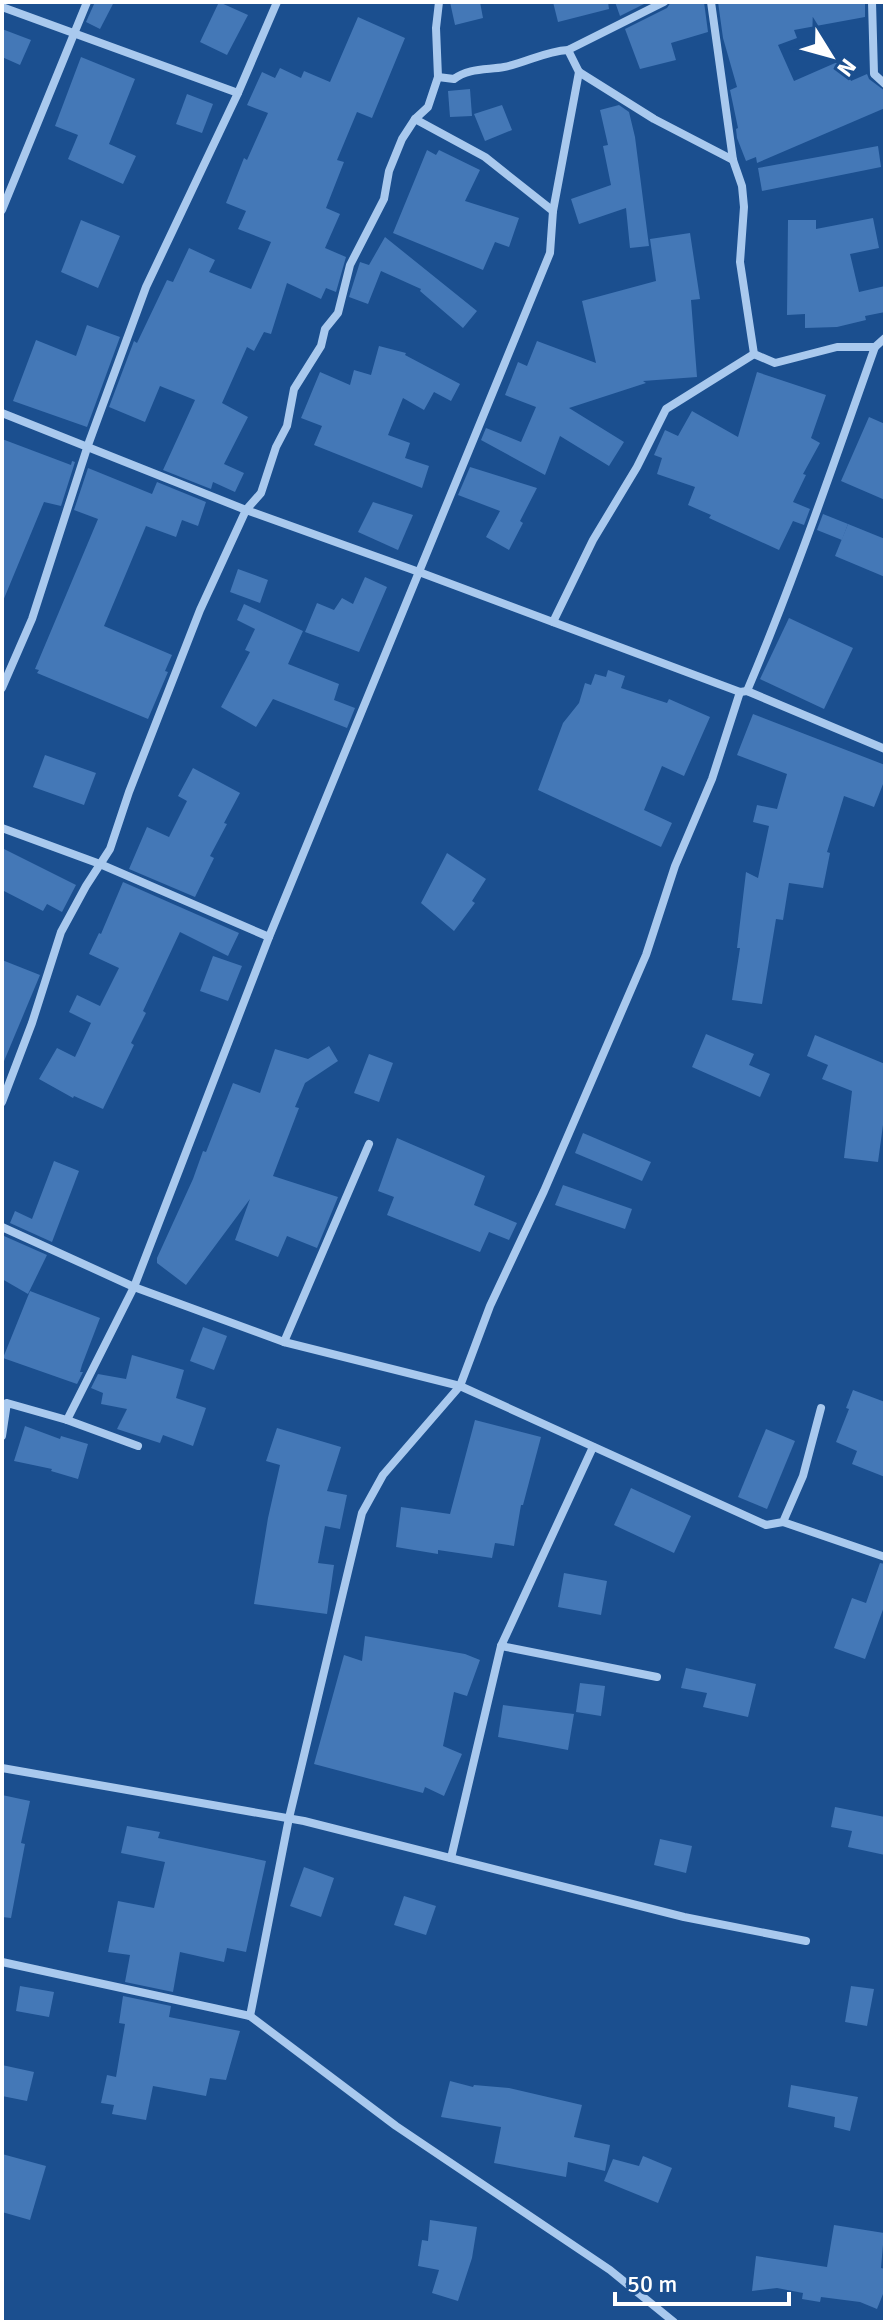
<svg xmlns="http://www.w3.org/2000/svg" width="887" height="2324" font-family="Signika,sans-serif">
<style>
.building{fill:#4478b7}
.lines{fill:none;stroke-linecap:round;stroke-linejoin:round}
.street{stroke:#a9c9ee;stroke-width:8}
</style>
<rect width="100%" height="100%" fill="#1b4f8f"/>
<g class="building">
<polygon points="95,2 114,2 100,29 86,22"/>
<polygon points="219,2 248,15 227,55 200,42"/>
<polygon points="450,2 480,2 483,18 455,25"/>
<polygon points="553,2 608,2 609,9 558,22"/>
<polygon points="615,2 648,2 620,16"/>
<polygon points="671,2 704,2 708,32 671,43 676,60 640,69 625,29 667,8"/>
<polygon points="718,2 865,2 865,17 794,30 797,38 778,45 794,81 842,60 851,81 867,74 869,79 885,91 885,108 757,163 756,157 746,161 737,138 736,129 738,128 730,90 737,87 723,38"/>
<polygon points="358,17 405,38 372,118 357,112 337,160 344,162 326,208 340,214 325,248 346,257 336,292 326,288 321,299 287,283 271,334 264,332 254,351 247,347 222,403 248,417 224,464 244,473 235,492 213,482 211,489 163,470 195,400 160,386 145,422 109,407 134,341 137,343 167,280 173,282 189,248 215,260 209,272 251,289 271,242 238,229 246,211 226,203 244,158 247,160 268,113 247,105 262,72 275,78 280,68 301,78 304,71 330,82"/>
<polygon points="2,29 31,40 20,65 2,57"/>
<polygon points="81,57 135,79 109,144 136,156 123,184 68,159 78,135 55,126"/>
<polygon points="470,89 472,116 450,117 448,91"/>
<polygon points="187,94 213,104 202,133 176,124"/>
<polygon points="502,105 512,130 485,141 474,114"/>
<polygon points="619,105 629,112 635,137 649,246 630,248 626,208 579,224 571,199 611,185 603,146 608,145 600,110"/>
<polygon points="878,146 881,167 762,191 758,168"/>
<polygon points="427,150 436,155 439,150 480,170 465,201 519,218 509,247 495,242 483,270 393,233"/>
<polygon points="873,218 879,248 850,254 859,292 885,286 885,312 865,316 866,320 837,327 805,328 805,314 787,315 788,220 816,220 816,229"/>
<polygon points="81,220 120,236 98,288 61,272"/>
<polygon points="690,233 700,299 691,300 697,377 643,381 646,383 569,408 624,442 609,466 560,436 545,475 481,440 486,428 521,442 536,407 505,395 518,362 527,366 537,341 596,363 582,301 656,281 650,239"/>
<polygon points="385,237 477,311 463,328 420,291 421,289 381,271 368,304 349,297 360,262 369,265"/>
<polygon points="87,325 120,337 87,427 13,401 36,340 76,356"/>
<polygon points="379,346 406,353 405,355 460,384 451,401 434,392 424,410 403,398 388,435 410,443 405,458 429,466 422,488 314,445 322,426 301,418 320,372 350,385 354,370 371,375"/>
<polygon points="757,372 826,395 811,438 820,443 803,474 806,475 793,502 810,509 804,525 793,521 779,550 709,518 711,515 688,505 695,487 657,474 662,458 654,455 665,430 678,436 692,411 738,437"/>
<polygon points="869,417 885,424 885,500 841,481"/>
<polygon points="2,439 71,465 72,461 75,462 61,506 44,502 3,601"/>
<polygon points="470,467 537,488 520,521 523,523 509,550 486,537 500,511 458,495"/>
<polygon points="88,468 152,494 157,482 206,502 198,526 182,520 176,537 146,526 104,626 172,655 165,671 168,672 148,719 37,673 39,670 35,669 98,519 74,510"/>
<polygon points="373,502 413,515 398,550 358,532"/>
<polygon points="823,514 848,524 842,540 817,530"/>
<polygon points="848,524 885,539 885,577 835,556"/>
<polygon points="238,569 268,580 260,603 230,592"/>
<polygon points="365,577 387,587 359,652 305,632 317,603 334,610 342,598 353,604"/>
<polygon points="244,604 303,631 288,664 339,684 334,700 355,708 347,728 273,699 256,727 221,707 250,652 245,650 255,629 237,620"/>
<polygon points="789,618 853,648 824,709 760,679"/>
<polygon points="608,670 625,676 621,688 667,703 669,699 710,717 684,776 662,766 644,810 672,823 661,847 538,790 563,723 579,703 585,683 591,685 595,674 606,677"/>
<polygon points="753,714 885,765 885,779 874,807 844,796 827,852 830,853 823,888 789,883 783,920 776,919 762,1004 732,1000 740,948 737,948 746,872 758,878 769,826 753,822 757,805 777,809 787,774 737,755"/>
<polygon points="45,755 96,773 84,805 33,787"/>
<polygon points="193,768 240,793 224,823 227,824 210,856 214,858 195,897 129,869 147,827 169,837 187,801 178,796"/>
<polygon points="2,848 76,885 62,912 47,904 43,911 2,890"/>
<polygon points="447,853 486,879 472,901 475,903 454,931 421,903"/>
<polygon points="123,882 239,933 228,956 180,932 143,1011 146,1013 131,1043 134,1045 103,1109 74,1096 73,1098 39,1079 57,1048 75,1057 91,1023 69,1012 77,995 100,1006 119,968 89,954 99,933 101,934"/>
<polygon points="213,956 242,966 228,1001 200,991"/>
<polygon points="2,960 40,975 2,1066"/>
<polygon points="706,1034 754,1054 749,1065 770,1074 760,1097 692,1067"/>
<polygon points="815,1035 885,1064 885,1110 878,1162 844,1158 852,1091 822,1079 828,1065 807,1056"/>
<polygon points="329,1046 338,1061 305,1083 295,1107 299,1108 273,1176 338,1197 317,1248 287,1236 278,1257 235,1240 250,1199 186,1285 157,1263 157,1258 193,1179 203,1151 206,1152 233,1083 260,1093 275,1049 308,1059"/>
<polygon points="369,1054 393,1063 379,1102 354,1093"/>
<polygon points="583,1133 651,1162 642,1181 575,1153"/>
<polygon points="397,1138 485,1176 474,1205 517,1223 509,1240 489,1232 480,1252 387,1215 394,1197 378,1191"/>
<polygon points="54,1161 79,1171 52,1242 10,1223 15,1211 32,1219"/>
<polygon points="563,1185 632,1209 625,1229 555,1205"/>
<polygon points="4,1236 47,1255 28,1294 2,1279"/>
<polygon points="30,1291 100,1318 82,1365 80,1372 83,1372 77,1384 3,1358"/>
<polygon points="203,1327 227,1336 214,1370 190,1361"/>
<polygon points="132,1355 184,1370 176,1398 206,1408 193,1446 163,1435 160,1443 117,1429 127,1409 101,1404 103,1393 91,1388 98,1374 126,1379"/>
<polygon points="853,1390 885,1402 885,1477 852,1464 857,1451 836,1442 849,1409 846,1408"/>
<polygon points="475,1420 541,1437 523,1505 521,1505 514,1546 495,1543 492,1558 438,1550 438,1554 396,1547 401,1507 450,1514"/>
<polygon points="25,1426 60,1439 61,1436 88,1444 78,1479 51,1471 52,1469 14,1461"/>
<polygon points="277,1428 341,1447 327,1491 347,1495 340,1529 325,1526 318,1563 334,1565 327,1614 254,1604 268,1518 280,1465 266,1461"/>
<polygon points="766,1429 795,1441 767,1509 738,1497"/>
<polygon points="631,1488 691,1516 674,1553 614,1525"/>
<polygon points="880,1563 885,1564 885,1604 865,1659 834,1648 852,1598 866,1603"/>
<polygon points="564,1573 607,1581 601,1615 558,1607"/>
<polygon points="365,1636 465,1654 480,1660 467,1696 454,1692 443,1746 462,1754 444,1796 425,1787 423,1793 314,1764 344,1655 362,1661"/>
<polygon points="686,1668 756,1684 748,1717 703,1707 707,1693 681,1688"/>
<polygon points="580,1683 605,1686 601,1716 576,1712"/>
<polygon points="503,1705 574,1714 568,1750 498,1737"/>
<polygon points="2,1795 30,1801 21,1843 25,1844 11,1918 2,1917"/>
<polygon points="835,1807 885,1817 885,1855 848,1847 852,1831 831,1827"/>
<polygon points="127,1826 160,1832 158,1838 266,1861 246,1952 227,1948 224,1962 180,1952 173,1992 125,1982 130,1955 108,1952 118,1901 154,1908 165,1862 121,1853"/>
<polygon points="660,1839 692,1846 686,1873 654,1865"/>
<polygon points="304,1867 334,1878 321,1917 290,1906"/>
<polygon points="404,1896 436,1906 426,1935 394,1925"/>
<polygon points="20,1986 54,1992 49,2017 16,2011"/>
<polygon points="851,1986 874,1989 867,2026 845,2022"/>
<polygon points="123,1996 171,2006 169,2017 240,2031 226,2080 210,2078 206,2096 153,2086 146,2120 112,2114 114,2105 101,2103 107,2075 116,2077 125,2024 119,2023"/>
<polygon points="2,2065 34,2072 27,2101 2,2096"/>
<polygon points="450,2081 473,2087 474,2085 509,2088 582,2105 574,2137 610,2145 605,2171 568,2162 566,2177 494,2163 501,2127 441,2117"/>
<polygon points="791,2085 858,2097 850,2131 834,2127 835,2117 788,2107"/>
<polygon points="2,2154 46,2166 30,2220 2,2212"/>
<polygon points="643,2156 672,2168 658,2203 604,2181 613,2159 639,2166"/>
<polygon points="430,2220 477,2227 472,2258 458,2301 432,2293 439,2270 418,2266 422,2240 428,2241"/>
<polygon points="834,2225 884,2233 881,2268 885,2269 885,2289 877,2309 860,2302 821,2297 820,2302 802,2299 803,2293 777,2288 752,2291 756,2256 827,2267"/>
</g>
<g class="lines">
<g class="street">
<path d="M711,2L733,160L742,186L744,207L740,262L754,354L775,363L837,347H875C834,462 795,578 747,691"/>
<polyline points="872,2 874,74 885,84"/>
<polyline points="2,7 238,93"/>
<polyline points="568,50 579,72 654,119 733,160"/>
<path d="M438,77L454,79C468,68 487,70 504,67C526,63 545,51 568,50L664,2"/>
<polyline points="2,210 87,2"/>
<polyline points="553,211 579,72"/>
<polyline points="875,347 885,338"/>
<polyline points="2,413 246,510 419,572 740,692 747,691 885,749"/>
<polyline points="553,622 593,540 637,467 666,409 754,354"/>
<polyline points="2,688 32,619 88,445 146,287 238,93 277,2"/>
<polyline points="2,828 100,864 269,937"/>
<polyline points="2,1102 32,1023 61,932 86,886 110,849 129,792 200,610 246,510 261,493 276,447 287,426 294,389 321,346 325,329 338,313 350,265 384,199 389,171 402,139 415,119 428,107 438,77 436,28 439,2"/>
<polyline points="2,1227 134,1287 284,1342 460,1386 766,1525 783,1522 803,1476 821,1408"/>
<polyline points="284,1342 369,1144"/>
<polyline points="67,1420 138,1446"/>
<polyline points="2,1436 7,1403 67,1420 134,1287 269,937 550,253 553,211 485,157 415,119"/>
<polyline points="783,1522 885,1557"/>
<polyline points="501,1646 657,1677"/>
<polyline points="2,1768 304,1821 684,1917 806,1941"/>
<polyline points="451,1858 501,1646 593,1447"/>
<polyline points="2,1962 250,2016 396,2126 610,2270 674,2322"/>
<polyline points="250,2016 289,1818 362,1513 383,1475 460,1386 490,1306 544,1191 646,955 675,866 712,779 740,692"/>
</g>
</g>
<rect width="887" height="2324" fill="none" stroke="#ffffff" stroke-width="8"/>
<g transform="translate(831 56) rotate(127)" stroke="#1b4f8f" stroke-width="6" paint-order="stroke">
<path d="M0-6L14 30L0 20L-14 30Z" fill="#ffffff"/>
<text y="-12" font-size="22" font-weight="bold" text-anchor="middle" fill="#ffffff">N</text>
</g>
<path d="M615 2292v12h174v-12" fill="none" stroke="#ffffff" stroke-width="4"/>
<text x="627" y="2292" font-size="24" fill="#ffffff" stroke="#1b4f8f" stroke-width="6" paint-order="stroke">50 m</text>
</svg>
